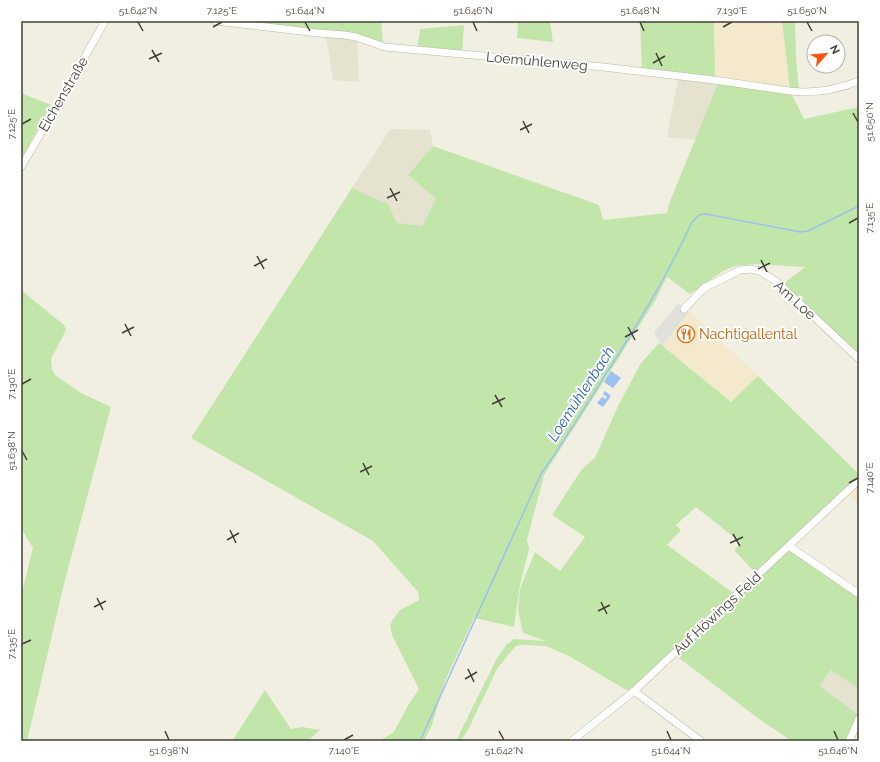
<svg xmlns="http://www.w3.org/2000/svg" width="880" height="762" font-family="Raleway,sans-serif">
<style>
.residential{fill:#e5e2d0}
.commercial{fill:#f4e9cc}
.green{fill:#c2e6aa;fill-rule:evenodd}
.parking{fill:#e1e0db}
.water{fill:#9cc1f0}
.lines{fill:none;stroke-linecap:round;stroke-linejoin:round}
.stream{stroke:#9cc1f0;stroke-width:1.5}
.minor-casing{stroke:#bcb8a5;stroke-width:8}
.minor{stroke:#fff;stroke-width:7}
.ticks{fill:none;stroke:#423f33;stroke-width:1.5}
.labels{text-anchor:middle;stroke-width:4;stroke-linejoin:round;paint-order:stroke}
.street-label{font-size:14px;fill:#423f33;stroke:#fff}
.food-label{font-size:14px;fill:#c56008;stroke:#fff;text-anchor:start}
.water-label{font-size:15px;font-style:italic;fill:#2d63ad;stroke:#fff}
.neatline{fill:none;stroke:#423f33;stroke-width:1.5}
.ticks-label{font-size:10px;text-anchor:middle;fill:#423f33}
</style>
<rect width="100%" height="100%" fill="#f1efe2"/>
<g class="residential">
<polygon points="326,36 357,39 359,82 333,80"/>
<polygon points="678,78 718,83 698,140 667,137"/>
<polygon points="393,129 430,130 433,146 408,175 436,199 422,226 397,223 388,204 352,188 389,131"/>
<polygon points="831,670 859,689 859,715 818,686"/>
</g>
<g class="commercial">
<polygon points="714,21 782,21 790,90 715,79"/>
<polygon points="689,312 758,376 732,402 662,346"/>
<polygon points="859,480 859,503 846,493"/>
</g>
<g class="green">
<polygon points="258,21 381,21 383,43 344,35 258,22"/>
<polygon points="493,21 550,21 553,42 517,38 518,23 493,23"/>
<polygon points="640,21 714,21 715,79 642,70"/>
<polygon points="782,21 795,21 796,56 799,91 790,90"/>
<polygon points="464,25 462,53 417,49 420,29"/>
<polygon points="718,83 791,93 804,119 859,107 859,354 783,284 805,267 755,264 735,266 723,271 690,294 667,277 655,301 544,475 527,540 529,549 520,585 514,627 474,618 445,681 432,725 424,741 379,741 394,732 407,707 419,689 392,635 390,626 392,621 400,610 419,600 418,592 373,541 191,438 352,188 388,204 397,223 422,226 436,199 408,175 433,146 599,205 603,220 667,213 669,204"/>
<polygon points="21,93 51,105 21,160"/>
<polygon points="21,290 64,325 66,330 51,359 52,369 55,375 81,393 111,407 65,580 27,741 21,741 21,596 33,548 21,528"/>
<path d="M659,343L731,402L758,376L859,474V480L789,546L859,594V689L831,670L819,686L859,715V717L848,741H792L759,719L674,654L591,723L612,703L628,691L569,656L546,646L521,645L516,646L508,655L497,669L469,728L461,741H456L496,660L506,645L514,639L546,641L523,633L518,611L520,589L535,552L560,571L585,537L552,515L582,469L595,458L618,406L641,363ZM696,507L741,543L734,550L757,575L736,595L667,545L681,530L676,525Z"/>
<polygon points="265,690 291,729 302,727 320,730 308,741 232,741"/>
</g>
<polygon class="parking" points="678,303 689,312 662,346 654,333"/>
<g class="water">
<polygon points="611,371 621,378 613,388 604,382"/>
<polygon points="605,391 611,396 603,407 597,403 602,397 606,399 607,397 603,394"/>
</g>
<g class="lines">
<path class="stream" d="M420,741L541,474C564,441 585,407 606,374C637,325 668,275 692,222L699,215L706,214L800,232L808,231L859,206"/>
<defs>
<g id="minor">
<path d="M215,21L318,33L344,35L356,37L385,47L603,67L714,80L790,91C815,94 836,90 859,81"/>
<polyline points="21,167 57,106 105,21"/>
<polyline points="684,309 704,288 740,270 751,269 760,271 777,282 859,359"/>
<polyline points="789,546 859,594"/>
<polyline points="634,691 701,741"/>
<polyline points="572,741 634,691 736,595 859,480"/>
<polyline points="849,741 859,719"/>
</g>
</defs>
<use href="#minor" class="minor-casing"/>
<use href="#minor" class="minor"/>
</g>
<path class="ticks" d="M138,22L143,31M305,22L310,31M473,22L477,31M640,22L644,31M807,22L812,31M213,27L222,22M723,27L732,22M152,50L159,62M656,53L662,66M149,59L162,53M653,63L665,56M853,113L858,122M523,121L529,133M22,124L31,119M520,130L532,124M390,188L397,201M387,198L400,192M849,223L858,218M257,256L264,269M761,260L767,272M254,266L267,259M758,269L770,263M125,324L131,336M628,327L635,340M122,333L134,327M625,337L638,330M22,384L31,379M495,395L502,407M492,404L505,398M22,451L27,460M363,463L369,475M360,472L372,466M849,483L858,478M230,530L236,543M733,534L740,546M227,540L239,533M730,543L743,537M97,598L103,610M601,602L607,614M94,607L106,601M598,611L610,605M22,644L31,640M468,669L474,682M465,679L477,672M165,731L169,740M499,731L504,740M667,731L671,740M834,731L838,740M344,740L353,735"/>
<defs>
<symbol id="restaurant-ring" viewBox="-11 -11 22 22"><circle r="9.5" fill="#fff" stroke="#e8710a" stroke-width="1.5"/><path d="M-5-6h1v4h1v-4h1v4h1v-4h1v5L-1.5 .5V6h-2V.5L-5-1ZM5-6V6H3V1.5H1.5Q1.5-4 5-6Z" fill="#e8710a"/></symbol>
</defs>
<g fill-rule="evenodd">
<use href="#restaurant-ring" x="676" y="324" width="20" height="20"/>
</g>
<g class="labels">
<g class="street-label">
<text transform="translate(537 61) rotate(5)" y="5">Loemühlenweg</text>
<text transform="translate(63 94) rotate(-60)" y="5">Eichenstraße</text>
<text transform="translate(795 300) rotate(42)" y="5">Am Loe</text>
<text transform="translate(717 613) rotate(-43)" y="5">Auf Höwings Feld</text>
</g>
<g class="food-label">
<text x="699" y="339">Nachtigallental</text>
</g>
<g class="water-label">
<text transform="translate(581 394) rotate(-57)" y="5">Loemühlenbach</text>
</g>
</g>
<rect width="880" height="762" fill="none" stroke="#ffffff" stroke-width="44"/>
<g transform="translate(826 54) rotate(63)"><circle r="19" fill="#ffffff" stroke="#b3b2ad"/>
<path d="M0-3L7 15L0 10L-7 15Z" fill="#fb570f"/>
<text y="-6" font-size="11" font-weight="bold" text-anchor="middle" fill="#423f33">N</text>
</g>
<rect x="22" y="22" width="836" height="718" class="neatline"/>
<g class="ticks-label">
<text x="138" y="14">51.642°N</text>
<text x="222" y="14">7.125°E</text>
<text x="305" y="14">51.644°N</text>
<text x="473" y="14">51.646°N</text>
<text x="640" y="14">51.648°N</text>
<text x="732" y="14">7.130°E</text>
<text x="807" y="14">51.650°N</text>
<text transform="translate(869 122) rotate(-90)" y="4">51.650°N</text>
<text transform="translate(11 124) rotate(-90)" y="4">7.125°E</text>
<text transform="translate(869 218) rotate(-90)" y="4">7.135°E</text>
<text transform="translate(11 384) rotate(-90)" y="4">7.130°E</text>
<text transform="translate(11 451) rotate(-90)" y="4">51.638°N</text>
<text transform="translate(869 478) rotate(-90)" y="4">7.140°E</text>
<text transform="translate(11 644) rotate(-90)" y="4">7.135°E</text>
<text x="169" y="754">51.638°N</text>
<text x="344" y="754">7.140°E</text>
<text x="504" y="754">51.642°N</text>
<text x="671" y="754">51.644°N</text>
<text x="838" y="754">51.646°N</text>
</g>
</svg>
